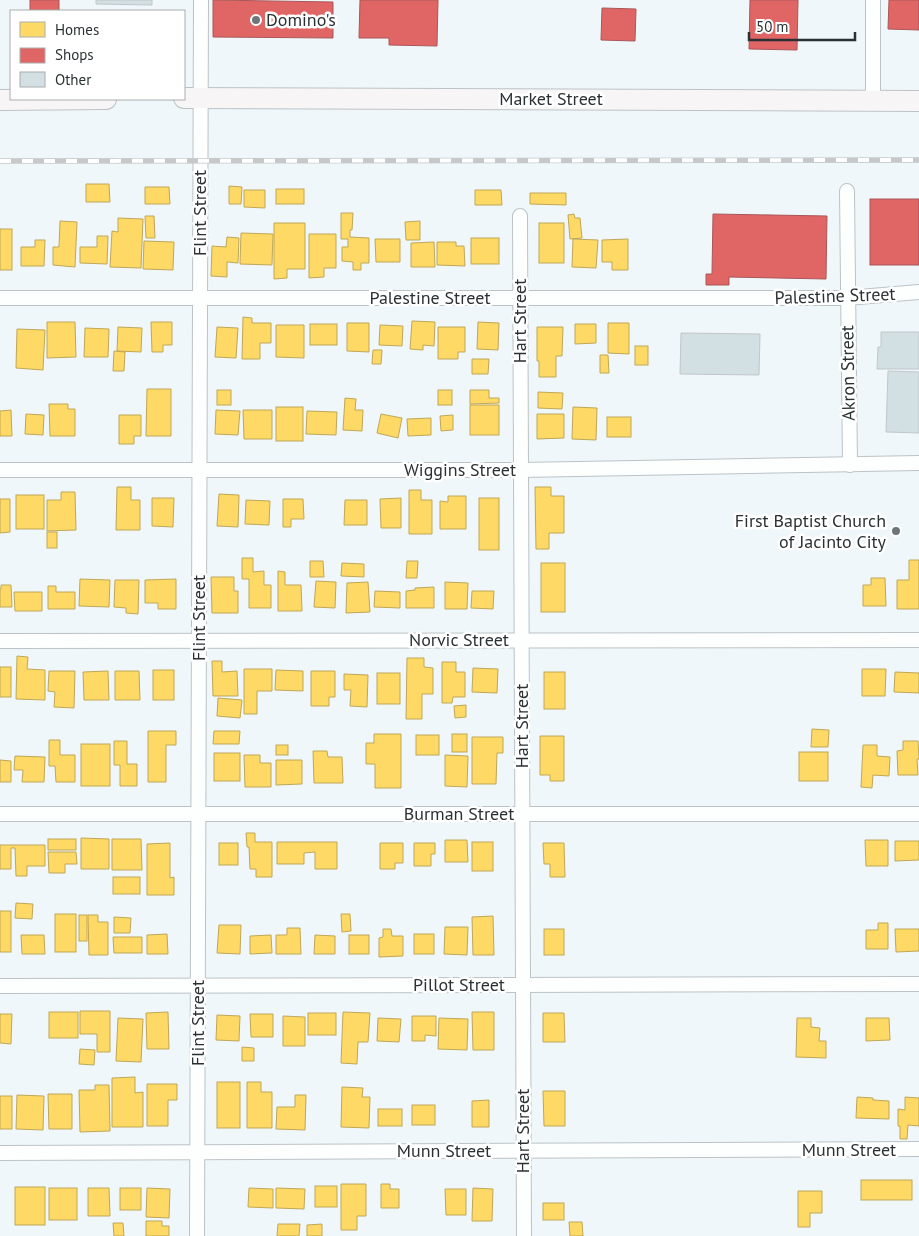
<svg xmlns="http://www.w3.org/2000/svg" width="919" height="1236" font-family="'PT Sans',sans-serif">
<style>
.homes{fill:#ffd966;stroke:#bfa757}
.shops{fill:#e06666;stroke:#a95657}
.building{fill:#d2dfe3;stroke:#c0c7ca}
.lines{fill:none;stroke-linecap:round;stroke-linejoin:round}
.minor-casing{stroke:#bcc3c6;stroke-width:16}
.secondary-casing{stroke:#bcc3c6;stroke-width:22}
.minor{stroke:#fdfefe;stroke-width:14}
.secondary{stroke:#f8f5f7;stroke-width:20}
.rail-casing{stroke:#c6c8c9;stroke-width:5.5}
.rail{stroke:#fff;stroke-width:4;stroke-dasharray:11;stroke-linecap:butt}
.poi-dot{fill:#6f7679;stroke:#fff;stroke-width:2}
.labels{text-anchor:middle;stroke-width:5;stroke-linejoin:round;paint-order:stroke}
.poi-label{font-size:18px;fill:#2a3133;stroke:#fff;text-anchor:start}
.street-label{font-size:18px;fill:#2a3133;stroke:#fff}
</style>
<rect width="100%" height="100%" fill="#eff7fa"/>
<g class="homes">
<polygon points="86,184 109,184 110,202 86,202"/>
<polygon points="229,186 242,187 241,204 229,204"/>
<polygon points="145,187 169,187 170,204 145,204"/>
<rect x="276" y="189" width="28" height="15"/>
<polygon points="244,190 265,190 265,208 244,207"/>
<polygon points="475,190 501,190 502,205 475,205"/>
<polygon points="530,193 566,193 566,205 530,204"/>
<polygon points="341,213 353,213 352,230 350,230 350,237 369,238 369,263 361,263 361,270 353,270 353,262 342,261 342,247 348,247 348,239 341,239"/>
<polygon points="574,214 575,218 580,218 582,238 570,239 568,215"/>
<polygon points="145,216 154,216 155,238 146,238"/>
<polygon points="118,218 143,219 141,268 110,267 112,231 118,232"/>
<polygon points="60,221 77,222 75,267 53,265 53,247 59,247"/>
<polygon points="420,221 420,240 406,240 405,222"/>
<polygon points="274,223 305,223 305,269 287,269 287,278 274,279"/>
<rect x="539" y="223" width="25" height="40"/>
<rect x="0" y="229" width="12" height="41"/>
<polygon points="241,233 273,234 272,265 240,264"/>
<polygon points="309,234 336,234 336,268 324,268 324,277 309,278"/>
<polygon points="97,236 108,236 107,264 80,263 80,247 97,247"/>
<polygon points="227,237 239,238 238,263 227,262 227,277 211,276 212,246 226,247"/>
<rect x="471" y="238" width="28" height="26"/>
<polygon points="375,239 400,239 400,262 376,262"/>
<polygon points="573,239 598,240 596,268 572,267"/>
<polygon points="628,239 628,270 612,270 612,262 602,262 602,240"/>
<polygon points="35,240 45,240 44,266 21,266 21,247 35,247"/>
<polygon points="144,241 174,242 173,270 143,269"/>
<polygon points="434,242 435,267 411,267 411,243"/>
<polygon points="437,242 456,242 456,246 464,246 465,266 437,265"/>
<polygon points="243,317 252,318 252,323 271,323 271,343 260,343 260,359 242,359"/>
<polygon points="412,321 435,322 434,346 423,345 423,350 410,349"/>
<polygon points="47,322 75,322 76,357 47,358"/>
<polygon points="151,322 172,322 172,345 163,345 163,352 152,352"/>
<polygon points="478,322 499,323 498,350 477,349"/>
<polygon points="347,323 369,323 369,352 347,351"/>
<polygon points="608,323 629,323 629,354 608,353"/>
<rect x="310" y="324" width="27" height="21"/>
<polygon points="575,324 596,324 596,343 575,344"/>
<polygon points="276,325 304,325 304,358 276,357"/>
<polygon points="380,325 403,326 402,346 379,345"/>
<polygon points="118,327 142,328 141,352 117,351"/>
<polygon points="217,327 238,328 236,358 215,357"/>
<polygon points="438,327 465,327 465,352 458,352 458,359 438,359"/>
<polygon points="537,327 563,327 562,356 556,356 556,377 539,377 539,361 537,361"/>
<polygon points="85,328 109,329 108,357 84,357"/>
<polygon points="17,329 45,330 43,370 16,368"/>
<rect x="635" y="346" width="13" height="19"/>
<polygon points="373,350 382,350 381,364 372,364"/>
<polygon points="114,351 125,352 124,371 113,371"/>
<polygon points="600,355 608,355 609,373 600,373"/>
<polygon points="472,359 489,359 488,374 472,374"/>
<polygon points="147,389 171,389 171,436 146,436"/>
<rect x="217" y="390" width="14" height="15"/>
<rect x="438" y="390" width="14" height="15"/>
<polygon points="470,390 489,390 489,398 499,398 499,403 470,404"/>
<polygon points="538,392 563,393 562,409 538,408"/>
<polygon points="345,398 356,399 355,410 363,410 362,431 343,430"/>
<polygon points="49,404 68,404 68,409 75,409 75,436 50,436"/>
<rect x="470" y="405" width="29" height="30"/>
<rect x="276" y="407" width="27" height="34"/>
<polygon points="573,407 597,408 596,440 572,439"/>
<polygon points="11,410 12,436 0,436 0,411"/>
<polygon points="216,410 240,411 238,435 215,434"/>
<polygon points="243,410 272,410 272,439 244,439"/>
<polygon points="307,411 337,412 336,435 306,434"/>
<polygon points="26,414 44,415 43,435 25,434"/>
<polygon points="381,414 402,418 398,438 377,433"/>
<polygon points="537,414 564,414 564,438 537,439"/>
<polygon points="119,415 141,415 141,436 134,436 134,444 119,444"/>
<polygon points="453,415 453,430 441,431 440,416"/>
<rect x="607" y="417" width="24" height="20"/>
<polygon points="431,418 431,435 408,436 407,419"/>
<polygon points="117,487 131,487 131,500 140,500 140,530 116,530"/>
<polygon points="535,487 551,487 551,496 564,496 564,533 549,533 549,549 536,549"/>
<polygon points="409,490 421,490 421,500 432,500 432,534 409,534"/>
<polygon points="61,492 75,492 76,530 47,531 47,500 61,500"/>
<polygon points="219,494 239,495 238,527 217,526"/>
<rect x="16" y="495" width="28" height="34"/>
<polygon points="448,496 466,496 466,529 440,529 440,501 448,502"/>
<polygon points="152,498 174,498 173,527 152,526"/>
<polygon points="401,498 401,528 381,528 380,499"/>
<rect x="479" y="498" width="20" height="52"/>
<polygon points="0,499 10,499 10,532 0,533"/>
<polygon points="283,499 303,499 304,519 291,519 291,527 283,527"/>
<polygon points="246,500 270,501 269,525 245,524"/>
<polygon points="345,500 367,500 367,525 344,525"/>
<rect x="47" y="532" width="10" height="16"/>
<polygon points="242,558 253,558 253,572 264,571 264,585 271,585 271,608 249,608 249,579 242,579"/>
<polygon points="909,560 919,560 919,609 897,609 897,580 909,580"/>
<polygon points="310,561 323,561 324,577 310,577"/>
<polygon points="407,561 418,561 417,578 406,578"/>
<polygon points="342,563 364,564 364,577 341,576"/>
<rect x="541" y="563" width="24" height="49"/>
<polygon points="278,571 285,572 285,585 301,585 302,611 278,611"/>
<polygon points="211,577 234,577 234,591 238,591 238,613 212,613"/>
<polygon points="871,578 885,578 886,606 863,606 863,585 871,585"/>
<polygon points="80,579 110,580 109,607 79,606"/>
<polygon points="176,579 176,609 158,609 158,603 145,603 145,580"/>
<polygon points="115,580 139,580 138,614 126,613 126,608 114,607"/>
<polygon points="316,581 336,582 335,608 314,607"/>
<polygon points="368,582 370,612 346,613 347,583"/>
<polygon points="445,582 468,583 467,609 445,609"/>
<polygon points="1,585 11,585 12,607 0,607 0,589 1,589"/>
<polygon points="48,586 56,586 56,592 75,592 75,609 48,609"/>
<polygon points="434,587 434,608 406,608 406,591 415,590 415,588"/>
<polygon points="375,591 400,592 400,608 374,607"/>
<polygon points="472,591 494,591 493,609 471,608"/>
<polygon points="14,592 42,592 42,611 15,611"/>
<polygon points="17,656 28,657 27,669 45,670 45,700 16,699"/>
<polygon points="407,658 424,658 424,667 433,668 433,694 422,694 422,719 406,719"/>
<polygon points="212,661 222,661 222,672 237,671 238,696 213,696"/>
<polygon points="442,662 456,662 456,672 465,672 465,697 453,697 452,703 442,703"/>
<rect x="0" y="667" width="11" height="30"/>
<polygon points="473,668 498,669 497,693 472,692"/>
<polygon points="244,669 272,669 272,691 257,691 257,714 244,714"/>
<polygon points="862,669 886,669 885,696 862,696"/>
<rect x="153" y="670" width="21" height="30"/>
<polygon points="276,670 303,671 303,691 275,690"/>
<polygon points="49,671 75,671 74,708 54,707 55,692 48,691"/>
<polygon points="108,671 109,700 84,700 83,672"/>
<polygon points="115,671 139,671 140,700 115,700"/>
<polygon points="311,671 335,671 335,697 329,697 329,706 311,706"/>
<rect x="544" y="672" width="21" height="37"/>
<polygon points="895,672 919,673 919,693 894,692"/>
<rect x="377" y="673" width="23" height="31"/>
<polygon points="344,674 368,675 367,707 350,706 351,690 344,690"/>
<polygon points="218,698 242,700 240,718 217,716"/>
<polygon points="466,705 466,717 455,718 454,706"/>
<polygon points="812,729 829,730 828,747 811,747"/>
<polygon points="148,731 176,731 176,745 166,745 166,782 148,782"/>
<polygon points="214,731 240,731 239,744 213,744"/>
<polygon points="374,734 401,734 401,788 375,788 375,764 366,764 366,743 374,743"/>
<rect x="452" y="734" width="15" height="18"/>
<rect x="416" y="735" width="23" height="20"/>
<polygon points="540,736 564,736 564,781 550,781 550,775 540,775"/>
<polygon points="472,737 503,737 503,753 497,753 496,784 472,784"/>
<polygon points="49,740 60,740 60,755 75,755 75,782 56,782 55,766 49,766"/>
<polygon points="114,741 127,741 127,764 137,764 137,786 120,786 120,765 114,765"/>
<polygon points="903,741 918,741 919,759 917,759 918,775 898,775 897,751 903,750"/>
<rect x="81" y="744" width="29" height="42"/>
<rect x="276" y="745" width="12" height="10"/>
<polygon points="863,745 877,745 877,756 890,757 889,776 873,775 872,788 861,787"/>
<polygon points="313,751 327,751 328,757 342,757 343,783 314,783"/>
<rect x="799" y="752" width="29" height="29"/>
<rect x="214" y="753" width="26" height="28"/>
<polygon points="244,755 260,755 260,763 271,763 271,787 245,787"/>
<polygon points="445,755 468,756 467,787 445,786"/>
<polygon points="15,756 45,757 44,782 22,782 23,770 14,770"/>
<polygon points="0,760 11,761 11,782 0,782"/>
<polygon points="276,760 302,760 302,784 276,785"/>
<polygon points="246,833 255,833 255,842 272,842 272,877 256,877 256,869 250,869 249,847 247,847"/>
<polygon points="81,838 109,839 109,869 81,869"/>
<rect x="48" y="839" width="28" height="11"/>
<polygon points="112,839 141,839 142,870 112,870"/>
<polygon points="445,840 467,840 468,862 445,862"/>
<polygon points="865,840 888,840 888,866 866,866"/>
<polygon points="895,841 919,841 919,860 895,861"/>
<polygon points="277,842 337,842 337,869 315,869 315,852 304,853 304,864 277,864"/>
<rect x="472" y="842" width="21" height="29"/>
<polygon points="170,843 170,878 174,877 174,895 147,895 147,844"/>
<rect x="219" y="843" width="19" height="22"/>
<polygon points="380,843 403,843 403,863 395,863 395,869 380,869"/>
<polygon points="414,843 435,843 435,854 431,854 431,866 414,866"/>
<polygon points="543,843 564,843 565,877 550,877 550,864 544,864"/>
<polygon points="0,845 45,845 45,866 27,866 27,876 16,876 15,848 11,848 11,869 0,869"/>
<polygon points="48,852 76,852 77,864 65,864 65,873 49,873"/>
<rect x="113" y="877" width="27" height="17"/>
<polygon points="16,903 33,904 32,919 15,918"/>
<rect x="0" y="911" width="11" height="41"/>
<rect x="55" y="914" width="21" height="38"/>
<polygon points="341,914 350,914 351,931 342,932"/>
<rect x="79" y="915" width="8" height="26"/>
<polygon points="88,915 98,915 98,922 108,922 108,955 89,955"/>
<polygon points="493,916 494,955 473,955 472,917"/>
<polygon points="114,917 131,918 130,933 114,933"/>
<polygon points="878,923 888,923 888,949 866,949 866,930 878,930"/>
<polygon points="219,925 241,925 240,954 217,953"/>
<polygon points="445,927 468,927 467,955 444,954"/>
<polygon points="287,928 300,928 301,954 276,954 276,935 287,935"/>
<polygon points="383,929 391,929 392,936 403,936 403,956 379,957 379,938 383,937"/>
<rect x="544" y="929" width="20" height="26"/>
<polygon points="895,929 919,929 919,951 896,952"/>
<polygon points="167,934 168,954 147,954 147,935"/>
<rect x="414" y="934" width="20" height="20"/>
<polygon points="21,935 44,935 45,954 22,954"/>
<polygon points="271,935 272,953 250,954 250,936"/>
<polygon points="315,935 335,936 335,954 314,954"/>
<rect x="349" y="935" width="20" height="19"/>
<polygon points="113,937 142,937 142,953 114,953"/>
<polygon points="80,1011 110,1011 110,1052 97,1052 97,1034 80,1034"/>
<rect x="49" y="1012" width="29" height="26"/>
<polygon points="168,1012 169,1049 147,1049 146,1013"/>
<polygon points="343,1012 370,1013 368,1042 358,1042 357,1064 341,1063"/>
<polygon points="472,1012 494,1012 494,1050 473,1050"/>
<rect x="308" y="1013" width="28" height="22"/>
<polygon points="543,1013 564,1013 565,1042 543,1042"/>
<polygon points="0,1014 12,1014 11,1044 0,1043"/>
<polygon points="250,1014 273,1014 273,1037 251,1037"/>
<polygon points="217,1015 240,1016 239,1041 216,1040"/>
<polygon points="283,1016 305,1017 305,1046 283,1046"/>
<polygon points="412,1016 436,1016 436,1036 425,1035 425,1041 412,1041"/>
<polygon points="118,1018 143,1019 141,1062 116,1061"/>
<polygon points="378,1018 401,1019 399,1042 377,1041"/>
<polygon points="439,1018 468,1019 467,1050 438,1049"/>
<polygon points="797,1018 811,1018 811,1027 820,1028 819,1041 826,1041 826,1058 796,1057"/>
<polygon points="866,1018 889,1018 890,1040 866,1041"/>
<polygon points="242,1047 254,1048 254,1061 242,1061"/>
<polygon points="80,1049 95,1050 94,1065 79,1064"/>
<polygon points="135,1077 135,1093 143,1092 143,1127 112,1127 112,1078"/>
<rect x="217" y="1082" width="23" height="46"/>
<polygon points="247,1082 261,1082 261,1092 272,1092 272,1128 247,1128"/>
<polygon points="147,1084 177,1084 177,1100 168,1100 168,1126 147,1126"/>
<polygon points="95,1085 109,1085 110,1131 80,1132 79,1090 95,1090"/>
<polygon points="342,1087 363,1088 362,1097 370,1097 369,1128 341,1127"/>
<polygon points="543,1091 565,1091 565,1126 544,1126"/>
<polygon points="48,1094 72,1094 72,1129 49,1129"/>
<polygon points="17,1095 44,1096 43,1130 16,1129"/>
<polygon points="295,1095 306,1095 305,1130 276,1129 277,1107 295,1107"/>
<rect x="0" y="1096" width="12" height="33"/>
<polygon points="857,1097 873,1098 873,1100 889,1101 889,1119 856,1118"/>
<polygon points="905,1097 919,1098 919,1126 908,1125 907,1139 900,1139 900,1126 898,1126 898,1109 905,1110"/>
<polygon points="489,1100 489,1127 472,1127 472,1101"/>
<rect x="412" y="1105" width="23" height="20"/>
<rect x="378" y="1109" width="24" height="17"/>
<rect x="861" y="1180" width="51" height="20"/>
<polygon points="341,1184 366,1184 366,1216 357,1216 357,1230 341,1230"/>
<polygon points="381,1184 390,1184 390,1189 399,1189 399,1208 381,1208"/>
<rect x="315" y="1186" width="22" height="21"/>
<rect x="15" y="1187" width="30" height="38"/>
<rect x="49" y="1188" width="28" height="32"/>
<polygon points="88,1188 109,1188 110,1216 88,1216"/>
<rect x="120" y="1188" width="21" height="22"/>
<polygon points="147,1188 170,1189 169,1218 146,1217"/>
<polygon points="249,1188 273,1189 273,1208 248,1207"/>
<polygon points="276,1188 305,1189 304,1209 276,1208"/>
<polygon points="473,1188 493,1189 492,1221 472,1221"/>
<polygon points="445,1189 466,1189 466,1215 446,1215"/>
<polygon points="798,1191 822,1191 822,1213 810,1213 810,1227 798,1227"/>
<rect x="543" y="1203" width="21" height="17"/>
<polygon points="146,1221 162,1221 162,1226 169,1226 169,1236 146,1236"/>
<polygon points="569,1222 582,1222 583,1236 570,1236"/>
<polygon points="113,1223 123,1223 124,1236 114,1236"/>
<polygon points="278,1224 300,1224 299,1236 277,1236"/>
<polygon points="322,1224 322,1236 307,1236 307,1225"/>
</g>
<g class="shops">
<rect x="30" y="0" width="29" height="11"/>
<polygon points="213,0 333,2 333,38 213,37"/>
<polygon points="360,0 438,0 437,46 389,45 389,38 359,38"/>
<polygon points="750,0 798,0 797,50 749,49"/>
<polygon points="889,0 919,0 919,30 888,29"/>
<polygon points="602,8 636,9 635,41 601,40"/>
<rect x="870" y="199" width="49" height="66"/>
<polygon points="713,214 827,216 826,279 729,277 729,285 706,285 706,274 712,274"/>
</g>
<g class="building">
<polygon points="96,0 152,0 152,5 96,4"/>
<polygon points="881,332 919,332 919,369 877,369 878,347 881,347"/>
<polygon points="681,333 760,334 759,375 680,374"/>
<polygon points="888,371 919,372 919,433 886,432"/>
</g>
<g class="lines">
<defs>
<g id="minor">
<polyline points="873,100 873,0"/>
<polyline points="847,191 850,465"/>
<polyline points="520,216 524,1236"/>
<polyline points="0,298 847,298 919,292"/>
<polyline points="0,470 520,470 919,463"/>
<polyline points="0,641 919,640"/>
<polyline points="0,814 919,814"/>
<polyline points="0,986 919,984"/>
<polyline points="0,1153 919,1149"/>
<polyline points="197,1236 201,0"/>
</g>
<g id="secondary">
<polyline points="184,98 919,101"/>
<polyline points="0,100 106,99"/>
</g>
</defs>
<use href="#minor" class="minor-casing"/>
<use href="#secondary" class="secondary-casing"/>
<use href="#minor" class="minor"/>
<use href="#secondary" class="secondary"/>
<defs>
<polyline id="rail" points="0,161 919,160"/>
</defs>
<use href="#rail" class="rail-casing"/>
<use href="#rail" class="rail"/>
</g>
<g class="poi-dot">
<circle cx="256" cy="20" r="5"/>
<circle cx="896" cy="531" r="5"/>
</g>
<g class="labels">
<g class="poi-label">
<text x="266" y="26">Domino's</text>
<text x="886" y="527" text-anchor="end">First Baptist Church<tspan x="886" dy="21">of Jacinto City</tspan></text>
</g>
<g class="street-label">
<text x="551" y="105">Market Street</text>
<text transform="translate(200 213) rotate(-90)" y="6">Flint Street</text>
<text transform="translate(835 296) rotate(-2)" y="6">Palestine Street</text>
<text x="430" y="304">Palestine Street</text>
<text transform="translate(520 321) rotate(-90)" y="6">Hart Street</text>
<text transform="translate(848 373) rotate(-91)" y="6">Akron Street</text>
<text x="460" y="476">Wiggins Street</text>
<text transform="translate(199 618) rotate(-90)" y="6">Flint Street</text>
<text x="459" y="646">Norvic Street</text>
<text transform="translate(522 726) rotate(-90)" y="6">Hart Street</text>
<text x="459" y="820">Burman Street</text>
<text x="459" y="991">Pillot Street</text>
<text transform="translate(198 1023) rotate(-90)" y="6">Flint Street</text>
<text transform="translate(523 1131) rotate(-90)" y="6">Hart Street</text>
<text x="849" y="1156">Munn Street</text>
<text x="444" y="1157">Munn Street</text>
</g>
</g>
<rect x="10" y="10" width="175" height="90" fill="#ffffff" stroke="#aaadad"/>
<rect x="20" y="22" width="25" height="15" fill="#ffd966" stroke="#aaadad"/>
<text x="55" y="35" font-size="15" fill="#2a3133">Homes</text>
<rect x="20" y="48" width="25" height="15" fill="#e06666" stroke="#aaadad"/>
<text x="55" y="60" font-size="15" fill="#2a3133">Shops</text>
<rect x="20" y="72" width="25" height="15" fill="#d2dfe3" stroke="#aaadad"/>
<text x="55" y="85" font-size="15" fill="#2a3133">Other</text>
<path d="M749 32v8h106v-8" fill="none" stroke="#2a3133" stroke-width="2.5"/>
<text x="756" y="32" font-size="15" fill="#2a3133" stroke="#ffffff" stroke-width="4" paint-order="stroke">50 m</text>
</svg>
